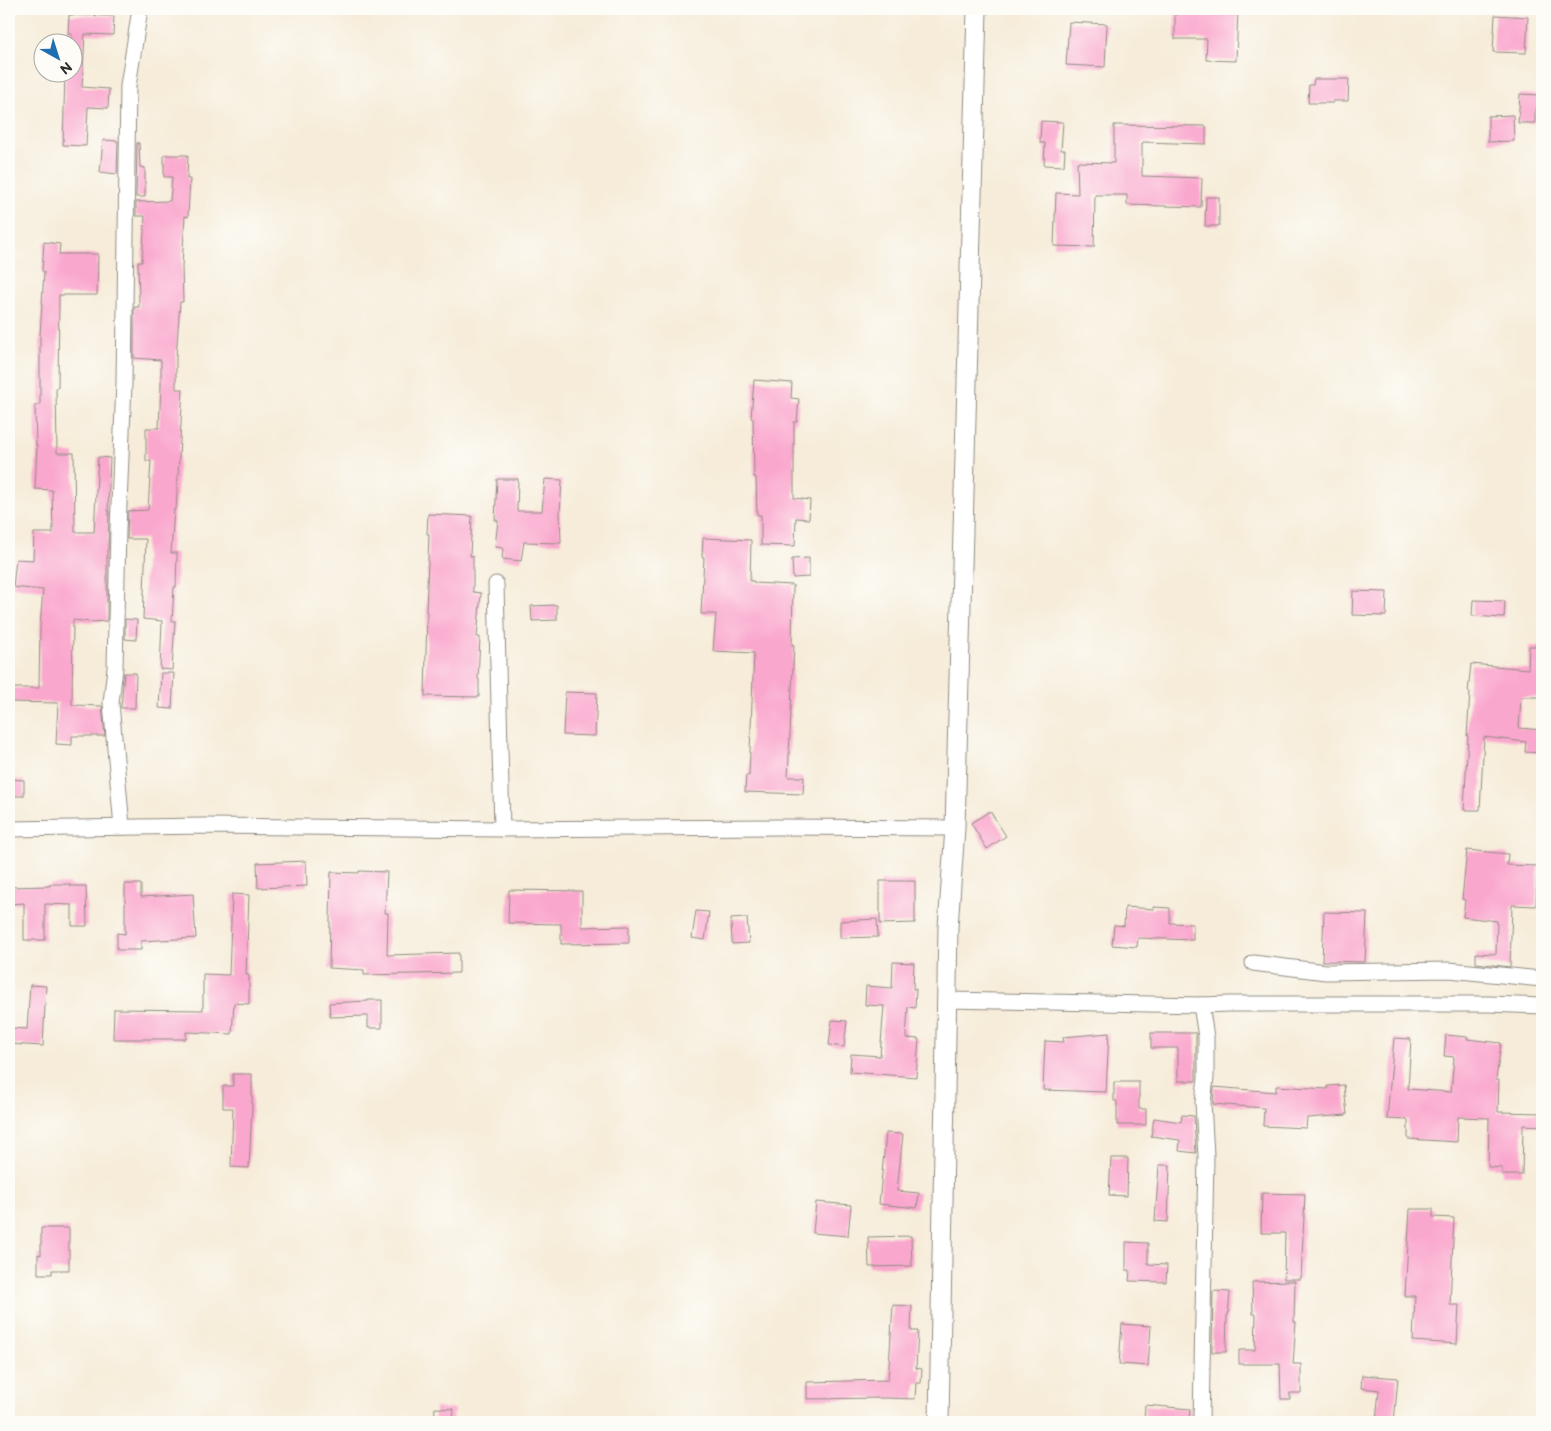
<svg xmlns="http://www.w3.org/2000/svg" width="1551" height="1431" font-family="'Balsamiq Sans',sans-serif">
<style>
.building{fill:#faa7ce}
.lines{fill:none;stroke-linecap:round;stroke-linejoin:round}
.minor-casing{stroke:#908c82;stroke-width:17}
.tertiary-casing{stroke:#908c82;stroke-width:21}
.minor{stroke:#fff;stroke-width:15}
.tertiary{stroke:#fff;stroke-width:19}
</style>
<rect width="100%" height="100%" fill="#fdfcf7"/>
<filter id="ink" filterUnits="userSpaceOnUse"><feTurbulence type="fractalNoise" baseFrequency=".02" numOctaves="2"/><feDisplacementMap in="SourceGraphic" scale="10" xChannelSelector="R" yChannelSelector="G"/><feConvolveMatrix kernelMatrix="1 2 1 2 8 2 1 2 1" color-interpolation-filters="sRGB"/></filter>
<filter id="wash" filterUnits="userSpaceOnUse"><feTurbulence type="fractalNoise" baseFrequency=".0096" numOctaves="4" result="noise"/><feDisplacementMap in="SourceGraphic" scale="20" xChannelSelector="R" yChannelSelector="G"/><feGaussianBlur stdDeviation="1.12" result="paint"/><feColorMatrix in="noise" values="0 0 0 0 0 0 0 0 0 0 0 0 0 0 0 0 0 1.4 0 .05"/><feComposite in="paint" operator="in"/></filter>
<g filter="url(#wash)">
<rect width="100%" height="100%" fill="#f6ecd9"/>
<g id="blocks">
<g class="building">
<polygon points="1205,9 1238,9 1236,61 1206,60 1207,39 1175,39 1175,12 1205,11"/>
<polygon points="69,15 114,16 113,35 85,34 82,87 109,89 108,108 88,107 86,146 63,145 65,72 72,72 72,34 68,34"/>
<polygon points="1495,15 1528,17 1526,53 1493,52"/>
<polygon points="1069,22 1107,24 1105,67 1066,65"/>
<polygon points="1314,79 1349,79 1348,101 1333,101 1333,103 1308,103 1309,85 1313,85"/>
<polygon points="1520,94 1540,95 1539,110 1535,110 1535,123 1518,123"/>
<polygon points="1513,115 1514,141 1488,142 1488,116"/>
<polygon points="1041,121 1063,122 1061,150 1065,150 1064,166 1044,165 1045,143 1040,143"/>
<polygon points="1114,125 1206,126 1206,144 1143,142 1142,145 1142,176 1202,178 1201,207 1127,205 1127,195 1095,195 1094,247 1054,246 1056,193 1078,194 1077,162 1114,163"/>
<polygon points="103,140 118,141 117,174 100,172"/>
<polygon points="137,143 139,143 140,167 145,168 145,197 136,197"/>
<polygon points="164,155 188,155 187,179 190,179 188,217 185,216 182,266 183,302 180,302 176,358 176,389 183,389 176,509 174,509 171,553 177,553 176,587 174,587 172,621 175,621 172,670 160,669 162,621 143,619 146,539 127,539 128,511 148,510 151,461 146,461 146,428 159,428 161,386 161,360 134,358 134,307 139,307 138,262 142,262 145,216 136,216 136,202 170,201 172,177 164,177"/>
<polygon points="1206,197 1219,197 1219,226 1205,226"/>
<polygon points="44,242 60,244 59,254 98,254 97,295 59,295 58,388 56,388 57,453 74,453 75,532 94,532 98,457 110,458 108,511 109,511 108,550 107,550 107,621 90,622 73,620 72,705 102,706 105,736 72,736 72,745 56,744 58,703 9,702 9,688 39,688 40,627 43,590 13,587 16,559 33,560 34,533 53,533 52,490 35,489 37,445 36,445 35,405 40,405 40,335 44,272 42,271"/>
<polygon points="754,380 792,383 791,398 799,399 797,422 794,422 794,498 810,500 809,519 796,518 795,546 761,545 761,515 757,515 756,477 754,477 753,419 751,418"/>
<polygon points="497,479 518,479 517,511 542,511 545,479 562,480 560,513 561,543 524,542 521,561 502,559 503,548 495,547 498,520 495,520"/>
<polygon points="428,514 472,516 470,556 473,556 473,592 481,593 477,637 480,637 478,679 479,679 479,697 425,696 427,612 426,612 429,534 427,534"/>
<polygon points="703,538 751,540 750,581 754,581 754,583 793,585 792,645 794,645 788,777 804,777 803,794 745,792 746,775 749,776 754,653 713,651 716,614 701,614 704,557 702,557"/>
<polygon points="809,558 809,577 793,578 792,559"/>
<polygon points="1353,591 1387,592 1386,616 1352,615"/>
<polygon points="1473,600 1505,601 1504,618 1472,616"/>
<polygon points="557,605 557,620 532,621 531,606"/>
<polygon points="125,619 137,620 136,640 125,639"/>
<polygon points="1529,646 1542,646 1540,697 1521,697 1519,728 1542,730 1540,753 1525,752 1526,742 1484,737 1480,810 1464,810 1468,736 1467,736 1470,692 1468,692 1471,664 1528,669"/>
<polygon points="124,673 136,673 135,708 121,708"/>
<polygon points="161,673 174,673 172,709 159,708"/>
<polygon points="565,692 597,693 595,736 563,735"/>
<polygon points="9,779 24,780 24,796 9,796"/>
<polygon points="990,811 1006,836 987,849 971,823"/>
<polygon points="1467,850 1508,854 1507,865 1538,866 1536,906 1512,905 1510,967 1476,963 1476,953 1496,954 1497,921 1463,917 1465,900 1462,899"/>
<polygon points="306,861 307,886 258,888 257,863"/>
<polygon points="359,871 387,872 385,913 388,913 387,955 459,953 459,973 364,975 364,970 329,968 331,872 359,873"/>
<polygon points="880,881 915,881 915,923 880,924"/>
<polygon points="50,884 70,884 70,886 86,886 87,926 72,926 72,905 45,904 45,940 24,940 24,903 9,904 9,887 50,886"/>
<polygon points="125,884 141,884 141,897 193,894 196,938 141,941 141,950 117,950 117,933 125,934"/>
<polygon points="509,890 582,891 582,927 629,926 629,943 561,944 561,924 508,923"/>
<polygon points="232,894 249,895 246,975 249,975 249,1004 234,1003 232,1034 186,1032 186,1039 113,1039 114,1009 203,1010 203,974 229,975"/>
<polygon points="1125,907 1154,909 1154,907 1170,908 1170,923 1193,924 1193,940 1138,938 1137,947 1112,945 1114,925 1124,926"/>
<polygon points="696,911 709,912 705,940 692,938"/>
<polygon points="1324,912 1367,913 1365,962 1322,961"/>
<polygon points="747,918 749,943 732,944 731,919"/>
<polygon points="877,919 878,937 840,938 840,921"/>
<polygon points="893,962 914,963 913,989 916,989 915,1008 908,1007 906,1038 919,1039 916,1077 850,1072 851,1054 880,1056 884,1006 865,1005 866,986 892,988"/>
<polygon points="30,985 46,986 43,1046 9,1044 9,1028 27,1029"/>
<polygon points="368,1000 382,1000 382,1028 368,1028 368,1016 330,1017 329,1003 368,1001"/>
<polygon points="832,1020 847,1021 844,1047 829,1045"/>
<polygon points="1109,1033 1106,1092 1043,1090 1045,1041 1064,1042 1063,1037"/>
<polygon points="1151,1033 1196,1033 1196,1081 1178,1081 1178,1048 1151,1048"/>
<polygon points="1446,1035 1468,1037 1467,1039 1501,1043 1496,1080 1499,1080 1498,1112 1542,1113 1542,1126 1523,1125 1522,1175 1502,1175 1502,1168 1488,1167 1489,1118 1458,1117 1457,1142 1408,1139 1408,1120 1387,1119 1394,1038 1411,1039 1408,1089 1451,1092 1454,1057 1444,1056"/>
<polygon points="233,1074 252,1074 252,1107 249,1168 231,1167 233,1108 223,1108 223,1086 233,1086"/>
<polygon points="1114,1082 1139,1082 1139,1109 1146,1109 1146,1125 1117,1125 1117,1101 1114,1101"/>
<polygon points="1344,1085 1347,1115 1307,1118 1306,1128 1263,1126 1264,1108 1213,1104 1214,1087 1276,1092 1276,1086 1328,1089 1328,1086"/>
<polygon points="1182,1115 1194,1116 1196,1153 1179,1151 1180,1140 1151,1136 1154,1118 1181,1122"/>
<polygon points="886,1133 903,1134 897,1191 919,1193 917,1208 879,1204"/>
<polygon points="1111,1158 1128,1158 1127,1196 1109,1195"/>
<polygon points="1159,1165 1170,1165 1168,1222 1155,1221"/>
<polygon points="1262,1193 1305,1194 1301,1279 1284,1279 1285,1233 1261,1233"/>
<polygon points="816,1202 851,1205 848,1236 813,1233"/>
<polygon points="1410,1209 1433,1209 1433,1217 1454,1218 1450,1305 1459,1305 1457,1344 1413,1341 1415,1296 1405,1296"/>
<polygon points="41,1228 69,1228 69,1270 52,1270 52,1274 38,1274 38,1254 41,1255"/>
<polygon points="911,1236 912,1266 869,1267 868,1237"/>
<polygon points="1126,1242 1148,1243 1148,1264 1167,1265 1166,1282 1129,1281 1130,1270 1126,1270"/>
<polygon points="1295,1281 1294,1322 1296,1322 1293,1364 1301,1364 1301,1393 1290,1393 1290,1399 1281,1399 1280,1364 1239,1364 1239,1350 1255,1350 1256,1314 1253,1314 1252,1282"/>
<polygon points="1213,1291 1230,1292 1228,1315 1227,1315 1226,1352 1212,1352"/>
<polygon points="893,1305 912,1306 911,1331 918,1331 916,1368 922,1369 921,1383 916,1383 915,1399 887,1398 807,1399 807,1382 888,1380"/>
<polygon points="1122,1324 1151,1326 1148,1366 1119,1364"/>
<polygon points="1362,1375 1398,1378 1394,1422 1376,1422 1379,1390 1361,1388"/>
<polygon points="1145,1405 1190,1409 1189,1422 1144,1422"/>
<polygon points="435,1408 454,1409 453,1422 434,1422"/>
</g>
</g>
</g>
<g filter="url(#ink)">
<use href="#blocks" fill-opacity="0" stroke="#908c82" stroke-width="1"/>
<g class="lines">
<defs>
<g id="minor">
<polyline points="496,584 502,829"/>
<polyline points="122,827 111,703 115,668 118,529 124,383 128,86 140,9"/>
<polyline points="9,829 203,826 502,829 777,827 955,828"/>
<polyline points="1253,963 1326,972 1449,970 1542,979"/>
<polyline points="947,1000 1201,1005 1229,1004 1489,1004 1542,1006"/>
<polyline points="1201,1005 1206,1037 1206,1078 1203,1102 1206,1156 1201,1422"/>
</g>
<polyline id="tertiary" points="939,1422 948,927 955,828 977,9"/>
</defs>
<use href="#minor" class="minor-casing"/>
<use href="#tertiary" class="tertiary-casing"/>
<use href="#minor" class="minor"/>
<use href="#tertiary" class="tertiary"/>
</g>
</g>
<rect width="1551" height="1431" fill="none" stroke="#fdfcf7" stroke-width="30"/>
<g transform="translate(58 58) rotate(141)"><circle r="24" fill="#fdfcf7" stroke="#a9a8a5"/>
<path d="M0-4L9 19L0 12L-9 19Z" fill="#1f6fb2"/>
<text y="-8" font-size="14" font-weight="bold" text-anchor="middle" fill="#2b2b2b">N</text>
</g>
</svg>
